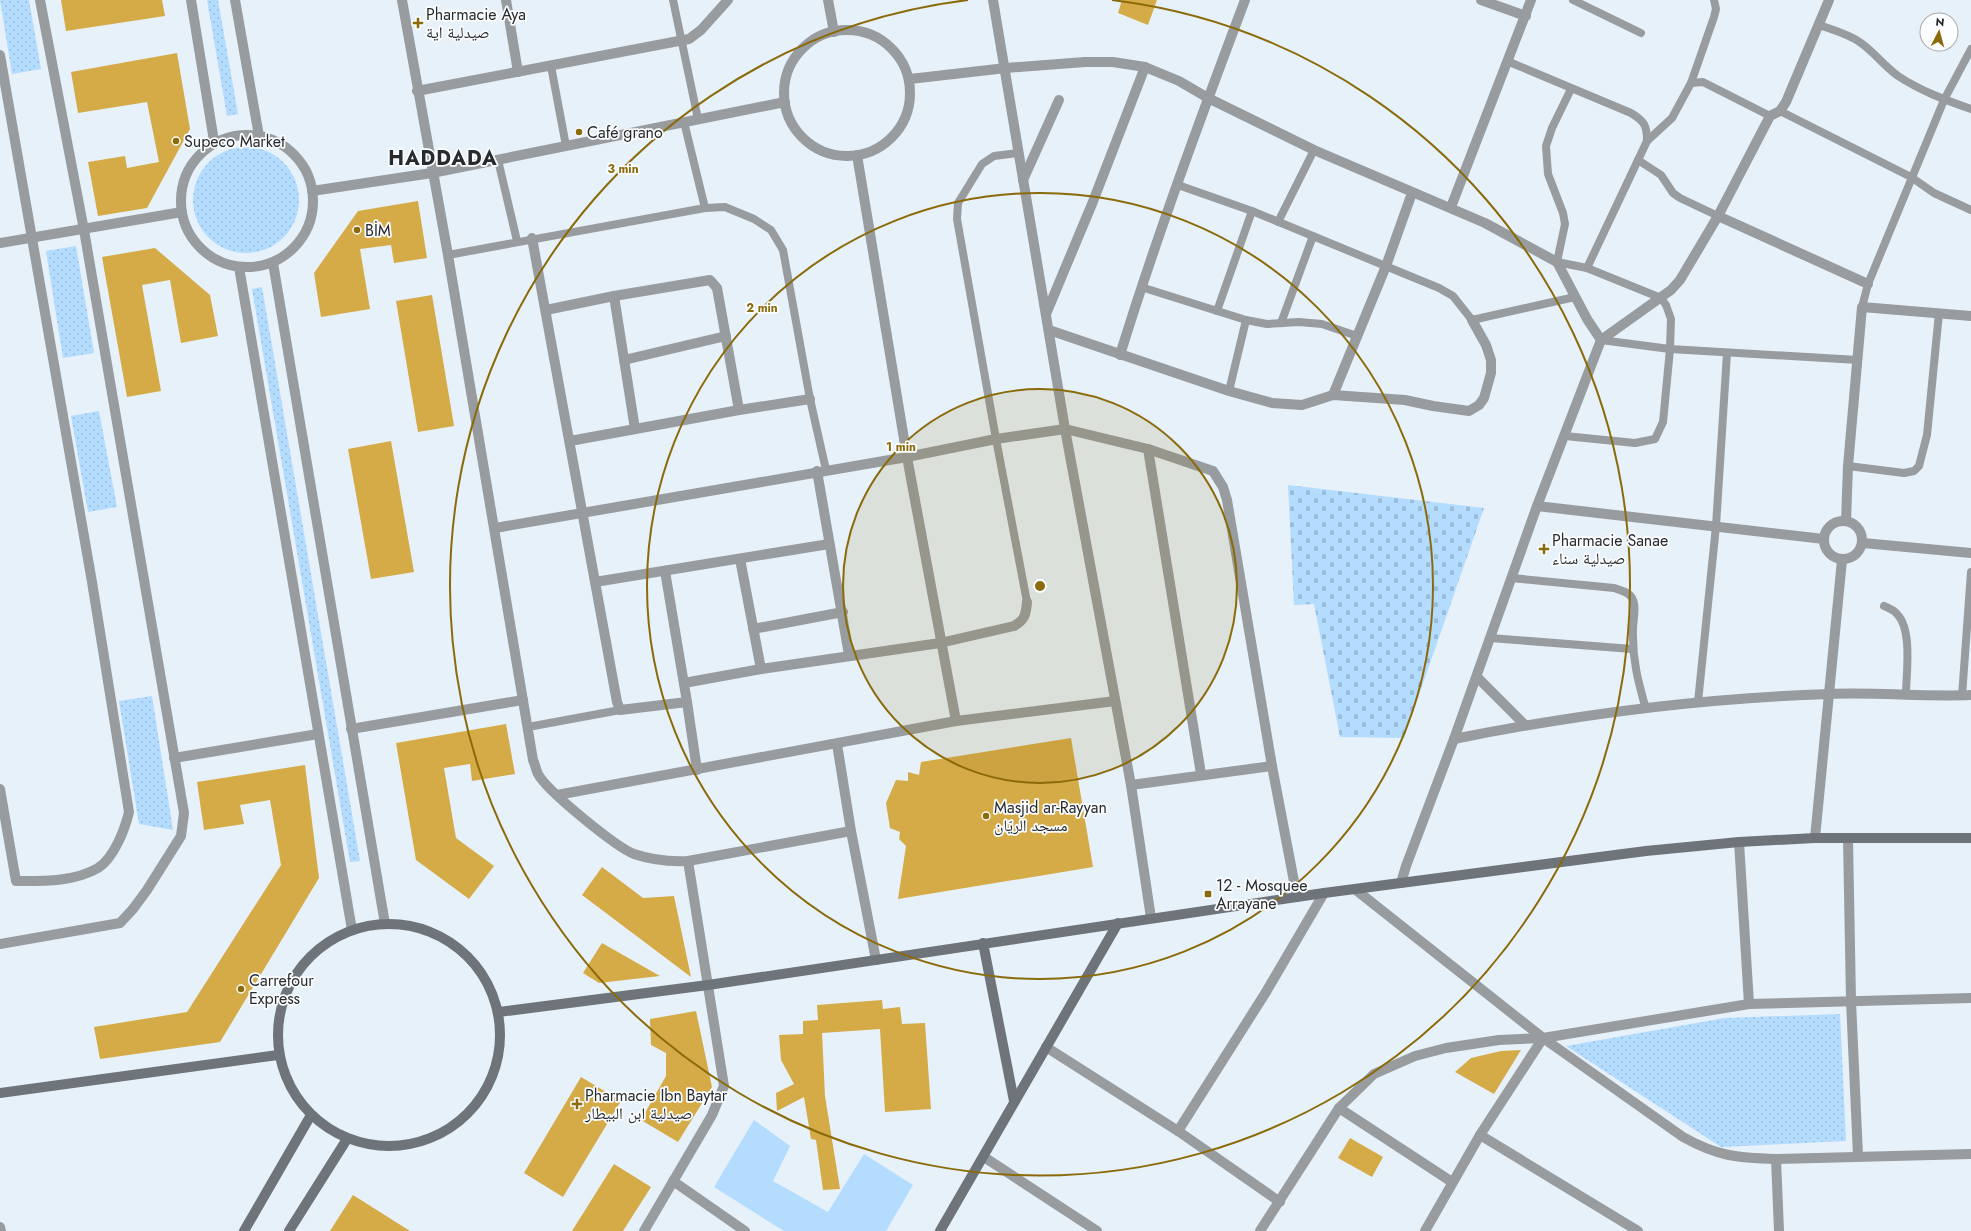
<svg xmlns="http://www.w3.org/2000/svg" width="1971" height="1231" font-family="Jost,'Noto Naskh Arabic',sans-serif">
<style>
.green{fill:url(#green-dots)}
.cemetery{fill:url(#cemetery-stones)}
.pitch{fill:#b3dcff}
.building{fill:#d5ab48}
.lines{fill:none;stroke-linecap:round;stroke-linejoin:round}
.lane{stroke:#989c9f;stroke-width:8}
.street{stroke:#989c9f;stroke-width:10}
.secondary{stroke:#6e7479;stroke-width:10}
.ring{fill:none;stroke:#8b6a0a;stroke-width:2}
.poi-dot{fill:#8b6a0a;stroke:#fbfdff;stroke-width:1.5}
.labels{text-anchor:middle;stroke-width:3.5;stroke-linejoin:round;paint-order:stroke}
.poi-label{font-size:16px;fill:#282b2e;stroke:#fbfdff;text-anchor:start}
.district-label{font-size:20px;font-weight:bold;letter-spacing:1px;fill:#282b2e;stroke:#fbfdff}
.centre{fill:#8b6a0a;stroke:#fbfdff;stroke-width:2}
.ring-label{font-size:12px;text-anchor:middle;font-weight:bold;fill:#8b6a0a;stroke:#fbfdff;stroke-width:3.5;stroke-linejoin:round;paint-order:stroke}
</style>
<defs>
<pattern id="green-dots" width="8" height="8" patternUnits="userSpaceOnUse"><rect width="8" height="8" fill="#b3dcff"/><path d="M2 2h.1M6 6h.1" fill="none" stroke="#9abddb" stroke-width="1.8" stroke-linecap="round"/></pattern>
<pattern id="cemetery-stones" width="16" height="16" patternUnits="userSpaceOnUse"><rect width="16" height="16" fill="#b3dcff"/><path d="M2 7V4a2 2 0 0 1 4 0v3zM10 15v-3a2 2 0 0 1 4 0v3z" fill="#9abddb"/></pattern>
</defs>
<rect width="100%" height="100%" fill="#e7f1f9"/>
<g class="green">
<polygon points="0,0 29,0 41,69 12,74"/>
<polygon points="207,0 218,0 238,114 227,116"/>
<circle cx="246" cy="200" r="53"/>
<polygon points="76,246 94,353 63,358 46,251"/>
<polygon points="262,287 360,861 350,862 252,289"/>
<polygon points="99,411 117,507 88,512 71,416"/>
<polygon points="152,696 173,830 139,824 119,701"/>
<polygon points="1840,1014 1846,1141 1721,1147 1566,1046 1725,1018"/>
</g>
<polygon class="cemetery" points="1288,485 1484,508 1404,738 1340,737 1314,604 1294,605"/>
<polygon class="pitch" points="754,1120 790,1146 773,1181 828,1212 864,1154 913,1185 886,1231 784,1231 714,1187"/>
<g class="building">
<polygon points="61,0 162,0 165,16 66,31"/>
<polygon points="1122,0 1157,0 1148,25 1118,13"/>
<polygon points="177,53 190,129 147,208 98,216 88,162 125,156 127,168 159,162 147,102 78,113 71,72"/>
<polygon points="418,201 427,258 394,263 391,245 360,249 370,309 321,317 314,273 358,211"/>
<polygon points="155,248 210,295 218,336 181,343 170,280 142,285 161,391 127,397 102,257"/>
<polygon points="432,295 454,426 418,432 396,301"/>
<polygon points="391,441 414,572 371,579 348,449"/>
<polygon points="506,724 515,774 472,781 470,764 444,768 456,838 494,866 469,899 416,860 396,743"/>
<polygon points="1071,738 1093,867 898,899 906,846 899,839 900,832 890,828 886,803 896,780 908,781 908,772 919,775 921,762"/>
<polygon points="305,765 319,878 220,1042 100,1059 94,1027 187,1012 281,865 270,800 240,805 244,824 204,830 197,782"/>
<polygon points="602,867 643,898 674,896 691,977 582,895"/>
<polygon points="602,943 660,976 599,983 583,973"/>
<polygon points="882,1000 883,1009 900,1007 902,1024 925,1023 931,1109 885,1112 880,1029 822,1033 825,1096 840,1189 823,1190 816,1140 811,1139 804,1097 777,1111 776,1093 794,1084 781,1060 779,1035 803,1034 803,1021 818,1020 817,1005"/>
<polygon points="696,1011 712,1087 678,1142 641,1120 666,1076 666,1053 651,1045 650,1019"/>
<polygon points="1521,1050 1494,1094 1455,1072 1471,1058 1501,1051"/>
<polygon points="581,1077 621,1101 563,1197 524,1173"/>
<polygon points="1350,1138 1383,1157 1372,1177 1338,1158"/>
<polygon points="614,1164 651,1187 623,1231 572,1231"/>
<polygon points="353,1195 410,1231 330,1231"/>
</g>
<g class="lines">
<g class="lane">
<polyline points="673,0 698,119"/>
<polyline points="1573,0 1641,33"/>
<path d="M1819,25C1833,30 1849,34 1861,43C1875,53 1883,65 1898,76C1921,91 1945,100 1971,109"/>
<path d="M1507,61L1631,113C1644,121 1647,125 1647,141L1587,268"/>
<polyline points="551,66 566,146"/>
<polyline points="1691,83 1714,17 1716,9 1714,0"/>
<polyline points="1780,111 1911,177 1934,193 1971,210"/>
<polyline points="684,122 705,208"/>
<polyline points="1647,141 1672,118 1691,83 1703,82 1770,116"/>
<polyline points="1018,153 994,156 982,164 958,203 957,219 996,439 1027,602"/>
<polyline points="498,160 517,241"/>
<polyline points="1638,160 1661,175 1673,193 1680,198 1718,216"/>
<polyline points="1178,185 1252,211 1439,288 1453,296 1472,320 1575,297"/>
<polyline points="1278,222 1314,150"/>
<polyline points="448,255 705,208 725,207 754,219 771,230 783,250 810,399 826,470"/>
<polyline points="1141,287 1246,320 1267,324 1299,322 1322,324 1357,336"/>
<polyline points="1862,307 1868,284 1944,100 1971,49"/>
<polyline points="1217,311 1252,211"/>
<polyline points="1281,323 1313,236"/>
<polyline points="1601,340 1670,349 1858,360"/>
<polyline points="1229,391 1246,320"/>
<polyline points="1565,436 1635,443 1655,439 1663,422 1670,349 1671,319 1666,305 1661,298 1587,268 1557,262 1565,224 1563,213 1548,174 1546,146 1552,128 1571,89"/>
<polyline points="1848,466 1904,473 1914,471 1919,466 1927,435 1939,313"/>
<path d="M1512,578L1614,588C1620,590 1629,592 1632,598C1637,607 1633,620 1633,629C1632,658 1638,682 1646,709"/>
<path d="M1884,606C1889,608 1894,610 1897,614C1913,630 1906,674 1906,695"/>
<polyline points="1490,638 1632,649"/>
<polyline points="1962,696 1971,572"/>
<polyline points="1698,702 1716,526 1727,353"/>
<polyline points="528,727 620,710"/>
</g>
<g class="street">
<polyline points="191,0 214,141"/>
<polyline points="235,0 259,136"/>
<path d="M402,0L448,255L533,760C535,764 536,770 538,774C547,791 616,847 634,854C652,860 669,862 688,861L851,831"/>
<polyline points="506,0 518,72"/>
<polyline points="828,0 834,32"/>
<polyline points="993,0 1065,429 1131,785 1151,918"/>
<polyline points="1481,0 1526,16"/>
<circle cx="847" cy="93" r="63"/>
<path d="M0,55L92,582L129,812C125,829 114,858 98,868C74,882 43,881 16,881L0,789"/>
<polyline points="910,79 1006,68 1085,62 1113,62 1145,67 1179,81 1208,98 1314,150 1485,223 1557,262 1587,319 1601,340"/>
<polyline points="417,91 689,39 701,30 728,0"/>
<circle cx="247" cy="201" r="66"/>
<polyline points="857,155 907,457 956,721"/>
<polyline points="1023,180 1059,100"/>
<polyline points="312,191 432,173 785,102"/>
<polyline points="1451,207 1531,0"/>
<polyline points="1718,216 1868,284"/>
<polyline points="532,238 617,702 620,710 687,702 697,770"/>
<polyline points="0,243 182,212"/>
<polyline points="273,263 385,924"/>
<polyline points="239,267 352,930"/>
<polyline points="614,296 635,429"/>
<polyline points="546,310 614,296 710,280 717,288 739,410"/>
<polyline points="1046,314 1092,204 1145,67"/>
<polyline points="1049,330 1229,391 1272,403 1302,405 1333,395 1405,400 1433,406 1469,411 1479,405 1484,398 1491,373 1491,360 1486,345 1472,320"/>
<path d="M1120,355C1157,235 1201,117 1245,0"/>
<polyline points="624,360 726,336"/>
<polyline points="1333,395 1386,266 1412,193"/>
<polyline points="570,441 739,410 810,399"/>
<polyline points="1148,449 1201,774"/>
<polyline points="817,471 849,655"/>
<polyline points="1537,506 1824,539"/>
<circle cx="1843" cy="540" r="19"/>
<polyline points="1846,521 1848,466 1862,307 1971,316"/>
<polyline points="495,528 907,457 996,439 1065,429 1148,449 1213,471 1223,487 1227,500 1272,766 1297,897"/>
<polyline points="1863,543 1971,553"/>
<polyline points="740,559 761,669"/>
<polyline points="665,571 687,702"/>
<polyline points="595,582 829,544"/>
<polyline points="753,629 843,612"/>
<polyline points="1477,677 1525,725"/>
<path d="M684,683L761,669L940,643L1014,626C1025,620 1026,614 1027,602"/>
<polyline points="351,729 523,700"/>
<path d="M1454,739C1578,714 1703,698 1829,694C1876,692 1924,697 1971,695"/>
<polyline points="837,744 851,831 876,960"/>
<polyline points="174,758 318,734"/>
<polyline points="1131,785 1272,766"/>
<polyline points="557,795 956,721 1115,701"/>
<polyline points="1815,838 1842,560"/>
<polyline points="1848,838 1851,1001 1858,1156"/>
<polyline points="1739,842 1749,1004"/>
<polyline points="1401,883 1406,866 1454,739 1537,506 1601,340 1671,290 1680,280 1718,216 1770,116 1780,111 1786,102 1829,0"/>
<path d="M1356,890L1543,1038L1683,1137C1717,1156 1737,1158 1776,1159L1971,1154"/>
<polyline points="0,944 120,923 133,909 147,890 181,836 184,813 84,230 40,0"/>
<polyline points="1046,1047 1178,1131 1280,1202"/>
<polyline points="1339,1108 1452,1182"/>
<polyline points="1178,1131 1266,992 1324,893"/>
<polyline points="1480,1135 1638,1231"/>
<polyline points="984,1157 1097,1231"/>
<polyline points="1776,1159 1779,1231"/>
<polyline points="673,1181 745,1231"/>
<polyline points="0,1227 1,1231"/>
<polyline points="644,1231 712,1115 724,1086 688,861"/>
<polyline points="1260,1231 1339,1108 1374,1074 1415,1056 1446,1048 1499,1040 1543,1038 1749,1004 1971,998"/>
<polyline points="1425,1231 1480,1135 1543,1038"/>
</g>
<g class="secondary">
<circle cx="389" cy="1035" r="111"/>
<polyline points="983,943 1014,1101"/>
<polyline points="499,1012 708,985 1324,893 1646,851 1739,842 1815,838 1971,838"/>
<polyline points="0,1093 278,1055"/>
<polyline points="244,1231 311,1115"/>
<polyline points="289,1231 347,1139"/>
<polyline points="940,1231 1118,923"/>
</g>
</g>
<circle cx="1040" cy="586" r="197" fill="#8b6a0a" fill-opacity=".12"/>
<g class="ring">
<circle cx="1040" cy="586" r="197"/>
<circle cx="1040" cy="586" r="393"/>
<path d="M1112 0A590 590 0 1 1 968 0"/>
</g>
<g class="poi-dot">
<path d="M416 17h4v4h4v4h-4v4h-4v-4h-4v-4h4z"/>
<circle cx="579" cy="132" r="4"/>
<circle cx="176" cy="141" r="4"/>
<circle cx="357" cy="230" r="4"/>
<path d="M1542 543h4v4h4v4h-4v4h-4v-4h-4v-4h4z"/>
<circle cx="986" cy="816" r="4"/>
<rect x="1204" y="890" width="8" height="8" rx="2"/>
<circle cx="241" cy="989" r="4"/>
<path d="M575 1098h4v4h4v4h-4v4h-4v-4h-4v-4h4z"/>
</g>
<g class="labels">
<g class="poi-label">
<text x="426" y="20">Pharmacie Aya<tspan x="426" dy="18">صيدلية اية</tspan></text>
<text x="587" y="138">Café grano</text>
<text x="184" y="147">Supeco Market</text>
<text x="365" y="236">BİM</text>
<text x="1552" y="546">Pharmacie Sanae<tspan x="1552" dy="18">صيدلية سناء</tspan></text>
<text x="994" y="813">Masjid ar-Rayyan<tspan x="994" dy="18">مسجد الريّان</tspan></text>
<text x="1216" y="891">12 - Mosquee<tspan x="1216" dy="18">Arrayane</tspan></text>
<text x="249" y="986">Carrefour<tspan x="249" dy="18">Express</tspan></text>
<text x="585" y="1101">Pharmacie Ibn Baytar<tspan x="585" dy="18">صيدلية ابن البيطار</tspan></text>
</g>
<g class="district-label">
<text x="443" y="165">HADDADA</text>
</g>
</g>
<circle cx="1040" cy="586" r="6" class="centre"/>
<g class="ring-label">
<text x="623" y="173">3 min</text>
<text x="762" y="312">2 min</text>
<text x="901" y="451">1 min</text>
</g>
<g transform="translate(1939 32) rotate(6)"><circle r="19" fill="#fbfdff" stroke="#a7a9ab"/>
<path d="M0-3L7 15L0 10L-7 15Z" fill="#8b6a0a"/>
<text y="-6" font-size="11" font-weight="bold" text-anchor="middle" fill="#282b2e">N</text>
</g>
</svg>
